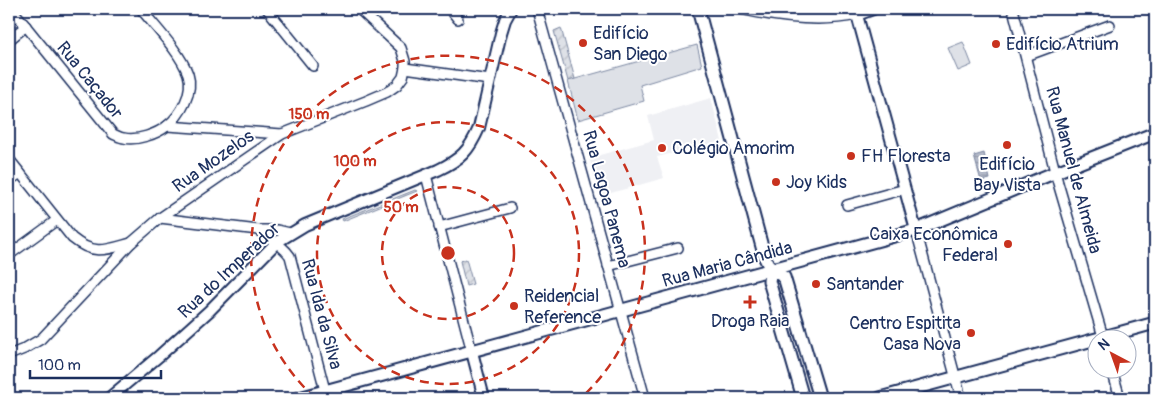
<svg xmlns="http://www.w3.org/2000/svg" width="1164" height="407" font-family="Pangolin,sans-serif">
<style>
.built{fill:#eff0f4}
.grass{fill:#dee1e7;stroke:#7c88a2}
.garden{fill:url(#garden-furrows);stroke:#7c88a2}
.water{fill:url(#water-rules);stroke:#77839f}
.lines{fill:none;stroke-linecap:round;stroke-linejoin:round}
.minor-casing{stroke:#1b2f5e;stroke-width:12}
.tertiary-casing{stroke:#1b2f5e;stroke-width:14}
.secondary-casing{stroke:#1b2f5e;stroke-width:15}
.minor{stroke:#fff;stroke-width:9}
.tertiary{stroke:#fff;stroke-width:10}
.secondary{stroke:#fff;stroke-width:11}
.ring{fill:none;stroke:#c8321e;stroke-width:2.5;stroke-dasharray:9 6}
.poi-dot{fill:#c8321e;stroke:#fff;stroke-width:2}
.labels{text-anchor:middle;stroke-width:4;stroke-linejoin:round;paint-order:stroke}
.poi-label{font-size:18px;fill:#1b2f5e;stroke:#fff;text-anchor:start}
.street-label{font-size:18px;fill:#1b2f5e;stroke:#fff}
.centre{fill:#c8321e;stroke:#fff;stroke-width:2.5}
.ring-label{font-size:15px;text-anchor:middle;font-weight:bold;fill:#c8321e;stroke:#fff;stroke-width:4;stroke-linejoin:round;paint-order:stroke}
</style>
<defs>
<pattern id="garden-furrows" width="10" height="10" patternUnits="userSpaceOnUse" patternTransform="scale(1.25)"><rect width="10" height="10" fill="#dee1e7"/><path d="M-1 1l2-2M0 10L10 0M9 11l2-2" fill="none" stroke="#bec1c9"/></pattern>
<pattern id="water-rules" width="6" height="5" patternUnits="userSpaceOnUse" patternTransform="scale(1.25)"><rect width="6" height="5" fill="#b5bbca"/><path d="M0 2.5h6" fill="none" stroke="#9298a7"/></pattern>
</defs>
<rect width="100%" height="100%" fill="#fff"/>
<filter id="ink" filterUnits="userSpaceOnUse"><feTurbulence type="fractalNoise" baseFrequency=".02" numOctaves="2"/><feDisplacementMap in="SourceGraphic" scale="10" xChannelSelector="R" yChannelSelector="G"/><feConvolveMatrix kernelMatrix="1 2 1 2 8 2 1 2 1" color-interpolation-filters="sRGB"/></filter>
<g filter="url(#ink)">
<polygon class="built" points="711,98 722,141 657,157 664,178 600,196 589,158 654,140 648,116"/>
<g class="grass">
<polygon points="963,42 972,65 958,71 948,48"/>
<polygon points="697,45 702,66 640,85 644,101 578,120 568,81"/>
</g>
<g class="garden">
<polygon points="561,28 575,79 568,81 554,31"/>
<polygon points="415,190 417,191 343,221 342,219"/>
<polygon points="466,259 473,284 466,286 460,261"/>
</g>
<polygon class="water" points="984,153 990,179 981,181 974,156"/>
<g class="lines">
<defs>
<g id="minor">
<path d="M12,9L113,134C116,135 120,138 124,138C137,141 157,134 167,126C181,115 194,92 188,74C180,52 156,28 141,9"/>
<polyline points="267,9 313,66"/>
<polyline points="450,9 458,19"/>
<polyline points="537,9 645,398"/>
<path d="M740,9C775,17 821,23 857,15L855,9"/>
<polyline points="1013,9 1058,183 1104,340"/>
<polyline points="9,40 26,26"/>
<polyline points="1026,56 1110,25"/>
<polyline points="405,68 490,80"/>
<polyline points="167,126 282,134"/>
<path d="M9,159L72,238C94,256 106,250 131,243"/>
<polyline points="426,175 472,352"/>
<polyline points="9,181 20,173"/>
<polyline points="847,205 905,189"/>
<polyline points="160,218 258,230 277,230 290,233"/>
<polyline points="439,227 510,208"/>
<path d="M258,230C269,239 281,243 290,256L327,398"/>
<polyline points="916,230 961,398"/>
<polyline points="9,255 57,220"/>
<polyline points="608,266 678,248"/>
<polyline points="9,355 24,349 41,339 131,243 160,218 282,134 366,101 387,92 397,85 403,77 405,68 405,61 401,48 359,9"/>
<polyline points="1112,370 1120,398"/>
</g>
<g id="tertiary">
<polyline points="873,9 857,15 916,230"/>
<polyline points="472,352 484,398"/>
<path d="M109,398L159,356L209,311L277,242L305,225L438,170C461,159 469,151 479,128L501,33L505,20L511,9"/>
</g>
<g id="secondary">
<polyline points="698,9 765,258 771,270 784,277 820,398"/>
<polyline points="771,270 769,281 803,398"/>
<polyline points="299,398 916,230 1056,172 1155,133"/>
<polyline points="880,398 1155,323"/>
</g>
</defs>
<use href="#minor" class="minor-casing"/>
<use href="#tertiary" class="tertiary-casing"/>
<use href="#secondary" class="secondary-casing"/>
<use href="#minor" class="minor"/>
<use href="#tertiary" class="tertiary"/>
<use href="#secondary" class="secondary"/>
</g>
</g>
<g class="ring">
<circle cx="448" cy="253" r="66"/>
<circle cx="448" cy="253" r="131"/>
<path d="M315 398A197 197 0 1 1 581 398"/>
</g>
<g class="poi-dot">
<circle cx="583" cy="43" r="5"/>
<circle cx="996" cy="44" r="5"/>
<circle cx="1007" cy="145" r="5"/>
<circle cx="662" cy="148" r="5"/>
<circle cx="851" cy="156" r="5"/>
<circle cx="776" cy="182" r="5"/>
<circle cx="1008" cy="244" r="5"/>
<circle cx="816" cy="284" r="5"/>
<path d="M747.5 294.5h5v5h5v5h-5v5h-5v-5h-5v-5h5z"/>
<circle cx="514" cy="306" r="5"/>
<circle cx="971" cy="333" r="5"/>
</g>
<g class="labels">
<g class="poi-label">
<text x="593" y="39">Edifício<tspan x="593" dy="21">San Diego</tspan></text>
<text x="1006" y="50">Edifício Atrium</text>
<text x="672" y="154">Colégio Amorim</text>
<text x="861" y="162">FH Floresta</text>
<text x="1007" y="170" text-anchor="middle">Edifício<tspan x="1007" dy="21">Bay Vista</tspan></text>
<text x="786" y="188">Joy Kids</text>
<text x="998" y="240" text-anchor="end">Caixa Econômica<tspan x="998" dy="21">Federal</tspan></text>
<text x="826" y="290">Santander</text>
<text x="524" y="302">Reidencial<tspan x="524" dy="21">Reference</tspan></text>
<text x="750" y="327" text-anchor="middle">Droga Raia</text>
<text x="961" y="329" text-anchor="end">Centro Espitita<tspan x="961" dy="21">Casa Nova</tspan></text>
</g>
<g class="street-label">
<text transform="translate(90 80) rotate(51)" y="6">Rua Caçador</text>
<text transform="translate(213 161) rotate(-35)" y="6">Rua Mozelos</text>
<text transform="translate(1074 170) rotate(75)" y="6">Rua Manuel de Almeida</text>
<text transform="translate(607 199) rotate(75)" y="6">Rua Lagoa Panema</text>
<text transform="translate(727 264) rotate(-15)" y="6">Rua Maria Cândida</text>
<text transform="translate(229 270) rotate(-43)" y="6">Rua do Imperador</text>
<text transform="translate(322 314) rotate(75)" y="6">Rua Ida da Silva</text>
</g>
</g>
<circle cx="448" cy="253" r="8" class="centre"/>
<g class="ring-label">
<text x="309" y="119">150 m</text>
<text x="355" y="166">100 m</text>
<text x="401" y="212">50 m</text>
</g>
<rect width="1164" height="407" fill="none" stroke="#fff" stroke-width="30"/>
<rect x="15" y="15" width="1134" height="377" fill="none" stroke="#1b2f5e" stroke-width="2" filter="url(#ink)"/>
<g transform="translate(1112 354) rotate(319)"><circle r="24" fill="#ffffff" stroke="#a4acbf"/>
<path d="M0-4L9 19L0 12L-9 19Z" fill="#c8321e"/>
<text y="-8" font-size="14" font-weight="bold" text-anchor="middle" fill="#1b2f5e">N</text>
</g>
<path d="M30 370v8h131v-8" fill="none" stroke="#1b2f5e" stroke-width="2.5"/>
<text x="38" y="370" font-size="15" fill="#1b2f5e" stroke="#ffffff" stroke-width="4" paint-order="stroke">100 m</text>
</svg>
